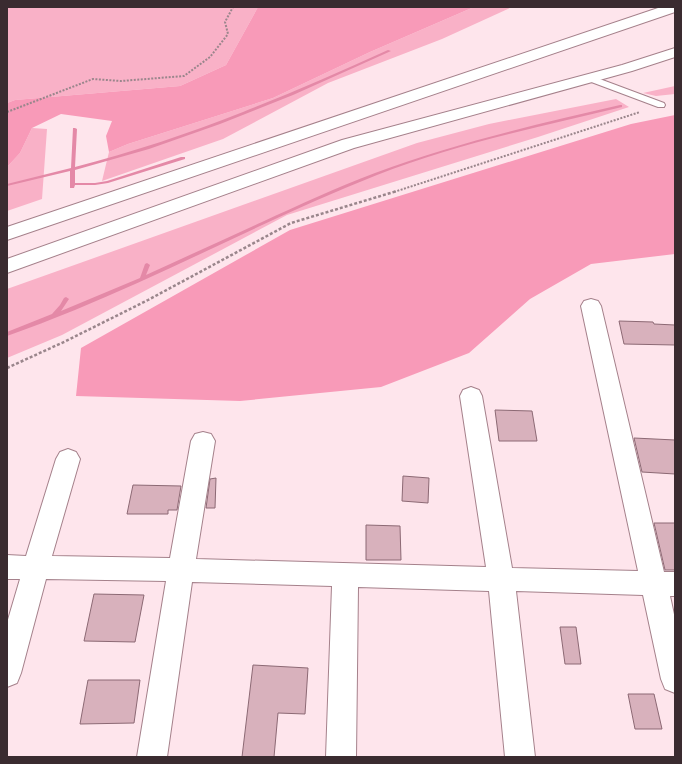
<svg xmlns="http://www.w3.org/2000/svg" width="682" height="764" font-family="'DM Sans',sans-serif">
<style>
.green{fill:#f9b1c7}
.forest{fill:#f89ab8}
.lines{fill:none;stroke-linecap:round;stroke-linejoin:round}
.stream{fill:#e489a7;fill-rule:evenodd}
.building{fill:#d8b1bc;stroke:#8c6974}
.service-casing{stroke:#a5818b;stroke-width:2}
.minor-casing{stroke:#a5818b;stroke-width:2}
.motorway-casing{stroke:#a5818b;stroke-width:2}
.path-far1{stroke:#9a868c;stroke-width:2;stroke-dasharray:2 1.5;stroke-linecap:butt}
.path{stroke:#9a868c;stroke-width:2.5;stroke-dasharray:3 2;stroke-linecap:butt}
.service{fill:#fff;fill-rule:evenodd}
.minor{fill:#fff;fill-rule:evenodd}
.motorway{fill:#fff;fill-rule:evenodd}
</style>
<rect width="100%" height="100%" fill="#fee5ec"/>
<g class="green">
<polygon points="7,7 258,7 226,65 180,86 15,100 7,103"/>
<polygon points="474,7 512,7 442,39 328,83 223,139 102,181 109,152 128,144 273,98 370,52"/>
<polygon points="675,86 675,94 656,96 643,93"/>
<polygon points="616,99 629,107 538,137 287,215 62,335 7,358 7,289 417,143 489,124"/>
<polygon points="32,128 47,129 42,199 7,211 7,167 20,153"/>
</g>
<g class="forest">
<polygon points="258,7 474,7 370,52 273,98 128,144 109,152 106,136 112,121 61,114 32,128 20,153 7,167 7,103 15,100 180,86 226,65"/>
<polygon points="675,115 675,254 591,264 530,299 469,353 381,387 240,401 76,396 81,348 290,230 631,124"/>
</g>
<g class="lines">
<g class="stream">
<path d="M388,50L391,51L293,95L220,124L149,149L75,170V183H95L107,181L181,157H185V159L108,183L95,185H75L74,188H70V171L7,186V184L71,168L73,128H75L77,129L75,167C132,152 188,134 243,112C291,93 340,72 388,50Z"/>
<path d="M620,105H622V107C539,127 456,144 377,175C274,216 177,268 75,310C52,319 30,328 7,336V332L52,314L60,305L64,298L66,297L69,299L61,311L140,278L145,264L147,263L150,265L146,275C185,257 223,240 262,222C299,205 337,187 375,173C455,143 538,124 620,105Z"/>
</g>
</g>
<g class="building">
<polygon points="619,321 653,322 654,324 675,325 675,345 624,344"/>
<polygon points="495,410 532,411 537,441 499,441"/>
<polygon points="634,438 675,440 675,474 642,472"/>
<polygon points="403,476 429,478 428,503 402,501"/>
<polygon points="216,478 215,508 206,508 210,479"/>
<polygon points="133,485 181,486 177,510 168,510 168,514 127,514"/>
<polygon points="654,523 675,523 675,570 665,570"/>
<polygon points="366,525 400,526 401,560 366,560"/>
<polygon points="94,594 144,595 135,642 84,641"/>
<polygon points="560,627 576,627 581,664 565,664"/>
<polygon points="253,665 308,668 305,714 278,713 274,757 242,757"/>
<polygon points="88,680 140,680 134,723 80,724"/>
<polygon points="628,694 654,694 662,729 635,729"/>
</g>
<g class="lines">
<defs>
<polygon id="service" points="589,75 664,103 665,105 664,107 658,107 586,80 585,78 586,76"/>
<polygon id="minor" points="591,299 598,301 601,306 664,572 675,572 675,596 670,596 675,619 675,693 665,689 661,679 643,595 516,591 535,757 505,757 489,591 358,587 356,757 326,757 332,586 192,582 167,757 137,757 166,581 46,579 21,673 17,683 7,687 7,623 20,579 7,579 7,555 26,556 56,459 60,452 68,449 76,452 80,459 52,556 170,558 191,441 195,434 203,432 211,434 215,441 196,559 486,567 460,396 463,390 471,387 479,390 482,396 512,568 638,571 581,306 584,301"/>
<g id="motorway">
<polygon points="661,7 675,7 675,12 7,240 7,227"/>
<polygon points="675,48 675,57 632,71 354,148 7,273 7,259 342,140 622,65"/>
</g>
</defs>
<use href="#service" class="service-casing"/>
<use href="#minor" class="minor-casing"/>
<use href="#motorway" class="motorway-casing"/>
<g class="path-far1">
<polyline points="7,112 93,79 121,81 184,76 210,57 228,34 225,22 233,7"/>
<polyline points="394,192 640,112"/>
</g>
<polyline class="path" points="7,368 66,341 148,300 291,223 397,191"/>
<use href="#service" class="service"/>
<use href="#minor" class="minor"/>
<use href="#motorway" class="motorway"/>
</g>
<rect width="682" height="764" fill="none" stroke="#3a2b30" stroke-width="16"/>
</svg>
